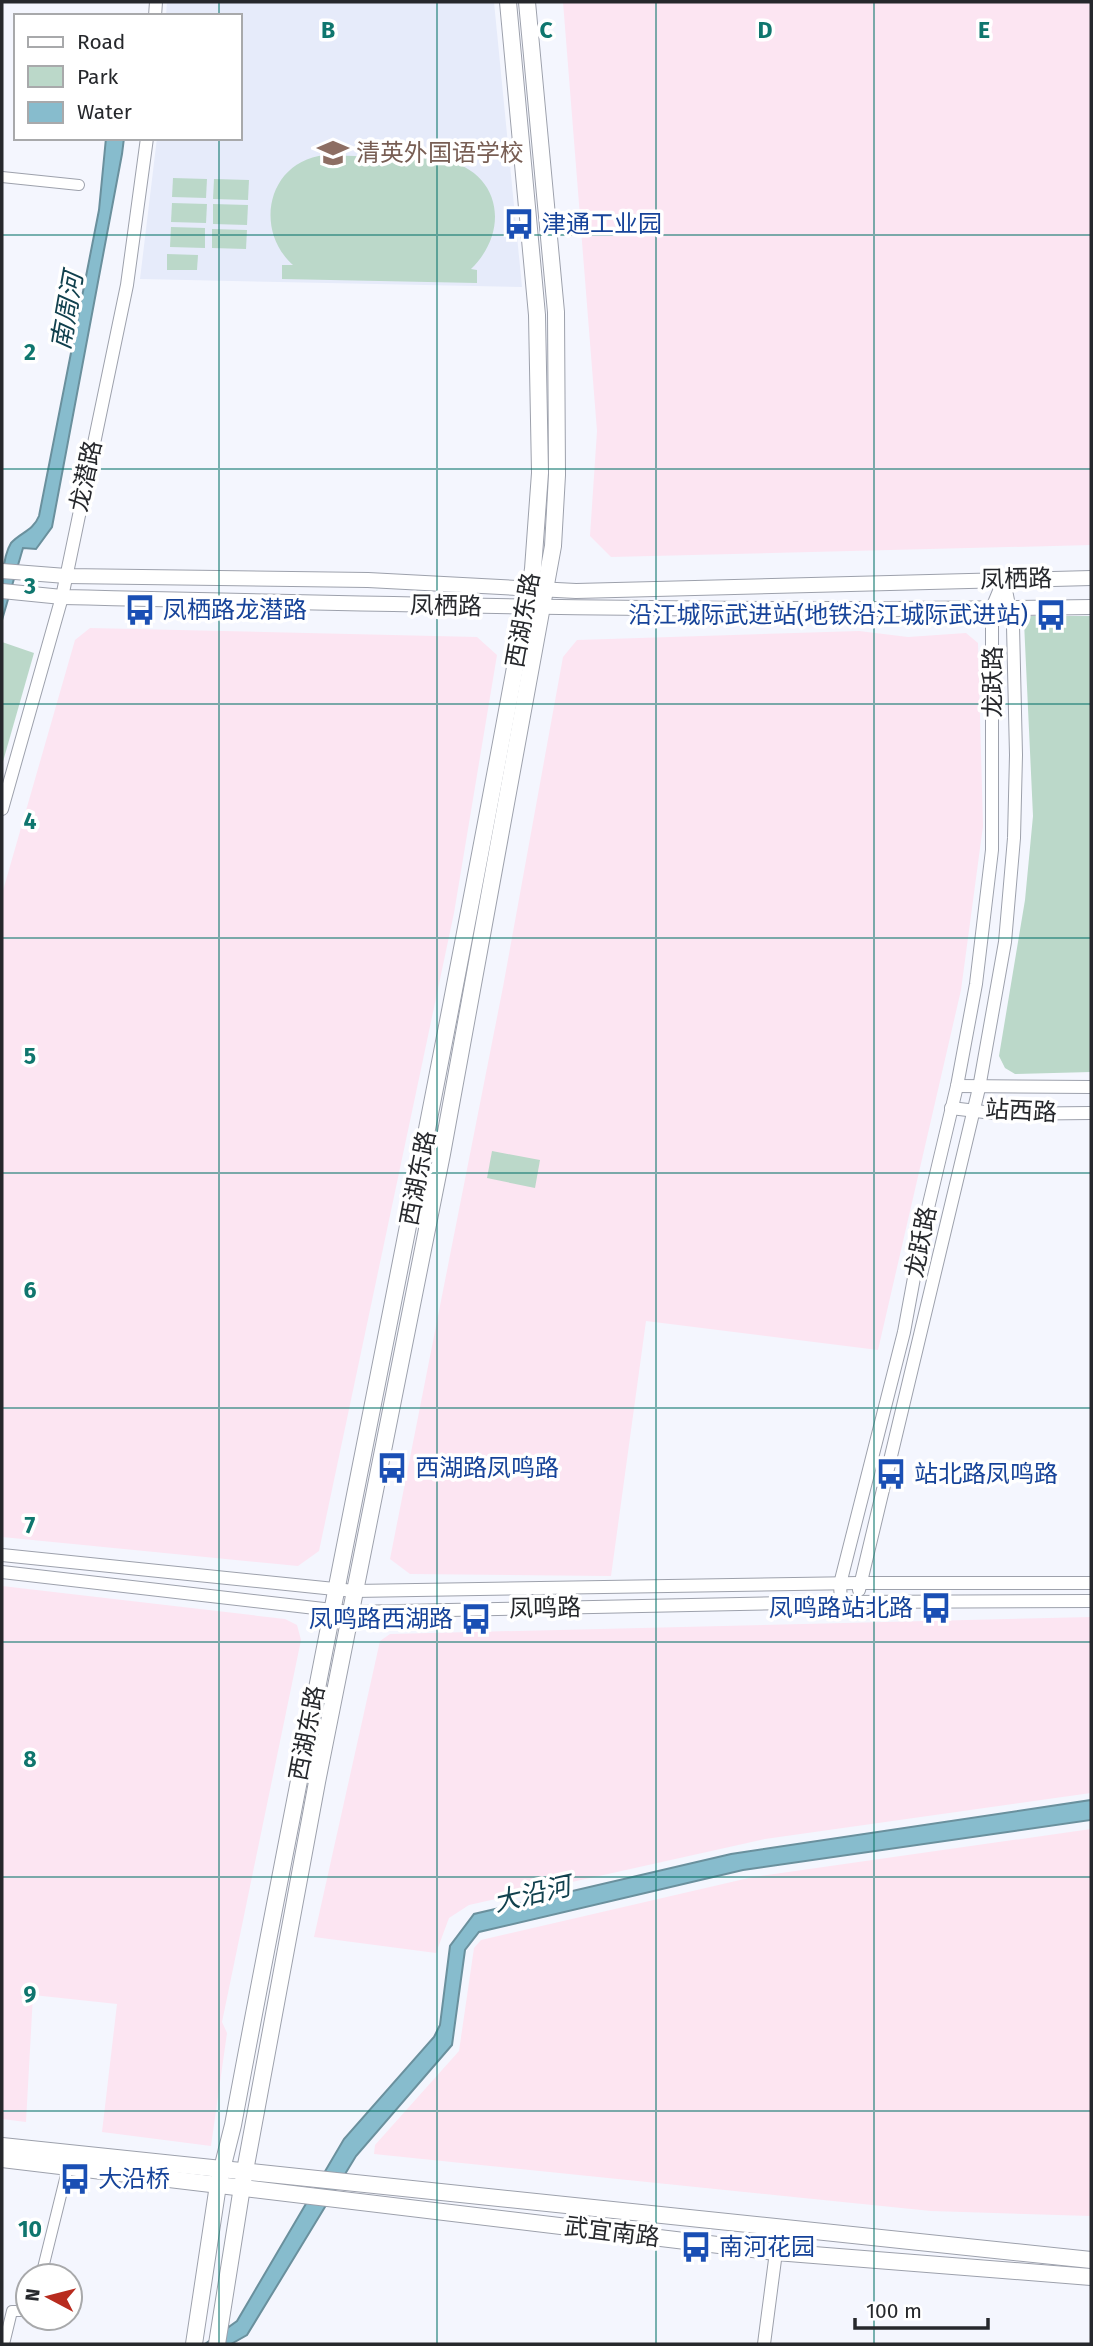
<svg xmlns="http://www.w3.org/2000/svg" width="1093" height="2346" font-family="'Fira Sans','Noto Sans SC',sans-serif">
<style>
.commercial{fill:#fde5f1}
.industrial{fill:#fce5f2}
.built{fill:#e6ebfa}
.green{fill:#bbd8c9}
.water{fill:#87bccd;stroke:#6a909d;stroke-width:2}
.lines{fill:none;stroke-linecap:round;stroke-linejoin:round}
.minor-casing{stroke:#9da1ac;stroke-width:12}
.tertiary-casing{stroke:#9da1ac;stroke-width:14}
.secondary-casing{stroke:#9da1ac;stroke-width:16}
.primary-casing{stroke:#9da1ac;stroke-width:18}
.minor{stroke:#fff;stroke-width:10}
.tertiary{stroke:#fff;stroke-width:12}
.secondary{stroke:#fff;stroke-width:14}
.primary{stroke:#fff;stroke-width:16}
.grid{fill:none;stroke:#0f766e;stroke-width:2;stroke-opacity:0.55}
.labels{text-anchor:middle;stroke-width:7;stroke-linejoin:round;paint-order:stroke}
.education-label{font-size:24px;fill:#785e54;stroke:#fff;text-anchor:start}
.transit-label{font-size:24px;fill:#164399;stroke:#fff;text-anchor:start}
.street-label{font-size:24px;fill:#26282c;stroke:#fff}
.water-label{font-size:26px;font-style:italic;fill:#11414e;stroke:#fff}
.grid-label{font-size:23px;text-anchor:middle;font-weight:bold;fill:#0f766e;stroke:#fff;stroke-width:7;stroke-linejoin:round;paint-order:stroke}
</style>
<rect width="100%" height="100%" fill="#f4f6fe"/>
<polygon class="commercial" points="1091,1829 1091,2216 931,2211 374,2154 375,2145 459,2051 474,1948 481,1940 753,1877"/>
<g class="industrial">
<polygon points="563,2 1091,2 1091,545 611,557 590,536 597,431"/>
<polygon points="90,628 477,637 497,655 454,913 319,1551 298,1566 2,1537 2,894 75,640"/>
<polygon points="859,631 908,637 966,633 978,643 983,826 961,990 878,1350 646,1321 611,1576 410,1574 390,1559 503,987 563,657 577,640"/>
<polygon points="2,1586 285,1619 297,1625 301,1640 222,2022 227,2033 211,2146 102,2132 117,2004 33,1995 26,2122 2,2119"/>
<polygon points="1091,1617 1091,1793 765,1839 469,1905 449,1918 436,1953 314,1937 380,1641 390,1634"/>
</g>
<polygon class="built" points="167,2 494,2 522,287 140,279 157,138 240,138 240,16 166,16"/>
<g class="green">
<path d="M325,155L441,159C501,170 511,230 471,269L477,270V283L282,279V265H293C253,229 268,161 325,155Z"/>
<polygon points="173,178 207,179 206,198 172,197"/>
<polygon points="214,179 249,180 248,200 213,199"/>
<polygon points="172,203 207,204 206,223 171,222"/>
<polygon points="213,204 248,205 247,225 213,224"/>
<polygon points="171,227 205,228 205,248 170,247"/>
<polygon points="212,229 247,230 246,249 212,248"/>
<polygon points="167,254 198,255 197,270 167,270"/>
<polygon points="1030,616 1091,616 1091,1072 1015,1074 1005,1068 999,1056 1025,900 1033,816 1024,622"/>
<polygon points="2,642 34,653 2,765"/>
<polygon points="492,1151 540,1160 535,1188 487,1178"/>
</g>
<g class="water">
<path d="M106,138H124L122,154L52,527L36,549L23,548L2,620C2,598 0,561 11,543C21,532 33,531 39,516L99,210Z"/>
<polygon points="1091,1800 1091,1820 743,1870 479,1932 465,1950 452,2045 356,2156 247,2335 231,2344 205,2344 237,2321 344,2139 434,2037 440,2025 450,1946 474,1914 731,1854"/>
</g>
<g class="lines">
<defs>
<g id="minor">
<polyline points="2,177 79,185"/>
<polyline points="41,2276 68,2167"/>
<polyline points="4,2344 12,2311 26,2311 28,2307"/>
</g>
<g id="tertiary">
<polyline points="155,16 156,2"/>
<polyline points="2,809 62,597 127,285 147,138"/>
<polyline points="957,1086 1091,1087"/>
<polyline points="951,1108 1001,1114 1091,1113"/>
<polyline points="2,1555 354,1591 859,1583 1091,1583"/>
<polyline points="2,1572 350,1612 841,1602 1091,1601"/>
<polyline points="859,1590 979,1088 1005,942 1014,838 1016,755 1013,626 1004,580"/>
<polyline points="841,1602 840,1584 904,1332 923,1229 957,1086 976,984 992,850 992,608 1004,579"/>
<polyline points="764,2344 779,2229"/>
</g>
<g id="secondary">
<polyline points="2,571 66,576 368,580 576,591 1091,578"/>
<path d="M2,591L62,597C405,605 748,613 1091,607"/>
</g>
<g id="primary">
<polyline points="2,2146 1091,2260"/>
<polyline points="2,2159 776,2252 1091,2277"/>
<path d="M194,2344L218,2185L233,2125C330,1606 439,1089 533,569L540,473L537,315L508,2"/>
<polyline points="217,2344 242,2187 317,1782 442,1154 553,546 557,475 556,312 527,2"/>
</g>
</defs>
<use href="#minor" class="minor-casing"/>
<use href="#tertiary" class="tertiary-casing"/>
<use href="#secondary" class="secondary-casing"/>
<use href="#primary" class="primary-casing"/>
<use href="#minor" class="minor"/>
<use href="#tertiary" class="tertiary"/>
<use href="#secondary" class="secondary"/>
<use href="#primary" class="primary"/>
</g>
<path class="grid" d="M219,2V16M437,2V2344M656,2V2344M874,2V2344M219,138V2344M2,235H1091M2,469H1091M2,704H1091M2,938H1091M2,1173H1091M2,1408H1091M2,1642H1091M2,1877H1091M2,2111H1091"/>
<defs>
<symbol id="school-bare" viewBox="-9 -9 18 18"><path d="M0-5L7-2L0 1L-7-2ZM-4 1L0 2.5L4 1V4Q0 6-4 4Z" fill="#8d6e63" stroke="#fff" stroke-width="2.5" paint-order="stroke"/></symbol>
<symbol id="bus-bare" viewBox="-9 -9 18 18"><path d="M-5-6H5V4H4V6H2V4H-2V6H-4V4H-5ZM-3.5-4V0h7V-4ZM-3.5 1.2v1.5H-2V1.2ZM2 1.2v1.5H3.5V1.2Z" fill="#1a4fb4" stroke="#fff" stroke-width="2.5" paint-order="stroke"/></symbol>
</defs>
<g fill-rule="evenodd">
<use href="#school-bare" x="311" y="131" width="44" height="44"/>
<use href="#bus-bare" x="497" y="202" width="44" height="44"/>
<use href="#bus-bare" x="118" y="588" width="44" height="44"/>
<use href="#bus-bare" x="1029" y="593" width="44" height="44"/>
<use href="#bus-bare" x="370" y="1446" width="44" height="44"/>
<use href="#bus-bare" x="869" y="1452" width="44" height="44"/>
<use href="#bus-bare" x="914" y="1586" width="44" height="44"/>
<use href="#bus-bare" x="454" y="1597" width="44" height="44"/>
<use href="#bus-bare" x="53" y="2157" width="44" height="44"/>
<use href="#bus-bare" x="674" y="2225" width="44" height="44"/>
</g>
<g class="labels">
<g class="education-label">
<text x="356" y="161">清英外国语学校</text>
</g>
<g class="transit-label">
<text x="542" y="232">津通工业园</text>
<text x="163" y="618">凤栖路龙潜路</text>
<text x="1028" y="623" text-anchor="end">沿江城际武进站(地铁沿江城际武进站)</text>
<text x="415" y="1476">西湖路凤鸣路</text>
<text x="914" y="1482">站北路凤鸣路</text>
<text x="913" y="1616" text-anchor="end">凤鸣路站北路</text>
<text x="453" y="1627" text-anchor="end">凤鸣路西湖路</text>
<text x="98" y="2187">大沿桥</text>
<text x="719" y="2255">南河花园</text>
</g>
<g class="street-label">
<text transform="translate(86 476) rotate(-78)" y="8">龙潜路</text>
<text transform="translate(1016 579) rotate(-1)" y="8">凤栖路</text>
<text transform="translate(446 606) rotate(1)" y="8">凤栖路</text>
<text transform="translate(523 620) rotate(-80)" y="8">西湖东路</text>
<text transform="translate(993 682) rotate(-90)" y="8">龙跃路</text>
<text transform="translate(1021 1111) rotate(3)" y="8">站西路</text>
<text transform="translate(418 1178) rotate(-79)" y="8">西湖东路</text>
<text transform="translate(921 1242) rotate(-79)" y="8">龙跃路</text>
<text transform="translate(545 1608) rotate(-1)" y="8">凤鸣路</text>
<text transform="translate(307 1733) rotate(-79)" y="8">西湖东路</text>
<text transform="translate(612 2232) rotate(7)" y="8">武宜南路</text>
</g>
<g class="water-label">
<text transform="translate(67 311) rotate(-80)" y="9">南周河</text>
<text transform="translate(532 1894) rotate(-13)" y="9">大沿河</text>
</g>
</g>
<g class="grid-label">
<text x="328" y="38">B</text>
<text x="546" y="38">C</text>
<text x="765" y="38">D</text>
<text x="984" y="38">E</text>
<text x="30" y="360">2</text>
<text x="30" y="594">3</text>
<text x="30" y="829">4</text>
<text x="30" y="1064">5</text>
<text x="30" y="1298">6</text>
<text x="30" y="1533">7</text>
<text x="30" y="1767">8</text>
<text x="30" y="2002">9</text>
<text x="30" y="2237">10</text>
</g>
<rect width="1093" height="2346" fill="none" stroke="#26282c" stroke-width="7"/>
<rect x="14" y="14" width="228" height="126" fill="#ffffff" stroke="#a8a9ab" stroke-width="2"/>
<rect x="28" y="37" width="35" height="10" fill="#ffffff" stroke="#a8a9ab" stroke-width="2"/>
<text x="77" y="49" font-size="21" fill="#26282c">Road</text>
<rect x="28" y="66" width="35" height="21" fill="#bbd8c9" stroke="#a8a9ab" stroke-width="2"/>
<text x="77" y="84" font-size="21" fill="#26282c">Park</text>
<rect x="28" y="102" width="35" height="21" fill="#87bccd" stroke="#a8a9ab" stroke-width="2"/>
<text x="77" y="119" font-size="21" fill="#26282c">Water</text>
<g transform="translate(49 2297) rotate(277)"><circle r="33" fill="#ffffff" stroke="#a8a9ab" stroke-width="2"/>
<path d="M0-5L12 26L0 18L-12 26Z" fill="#b82b1e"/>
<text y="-10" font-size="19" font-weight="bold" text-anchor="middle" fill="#26282c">N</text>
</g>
<path d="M855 2318v10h133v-10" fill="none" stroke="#26282c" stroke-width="3.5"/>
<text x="866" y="2318" font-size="21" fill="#26282c" stroke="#ffffff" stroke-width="5" paint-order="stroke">100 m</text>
</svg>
